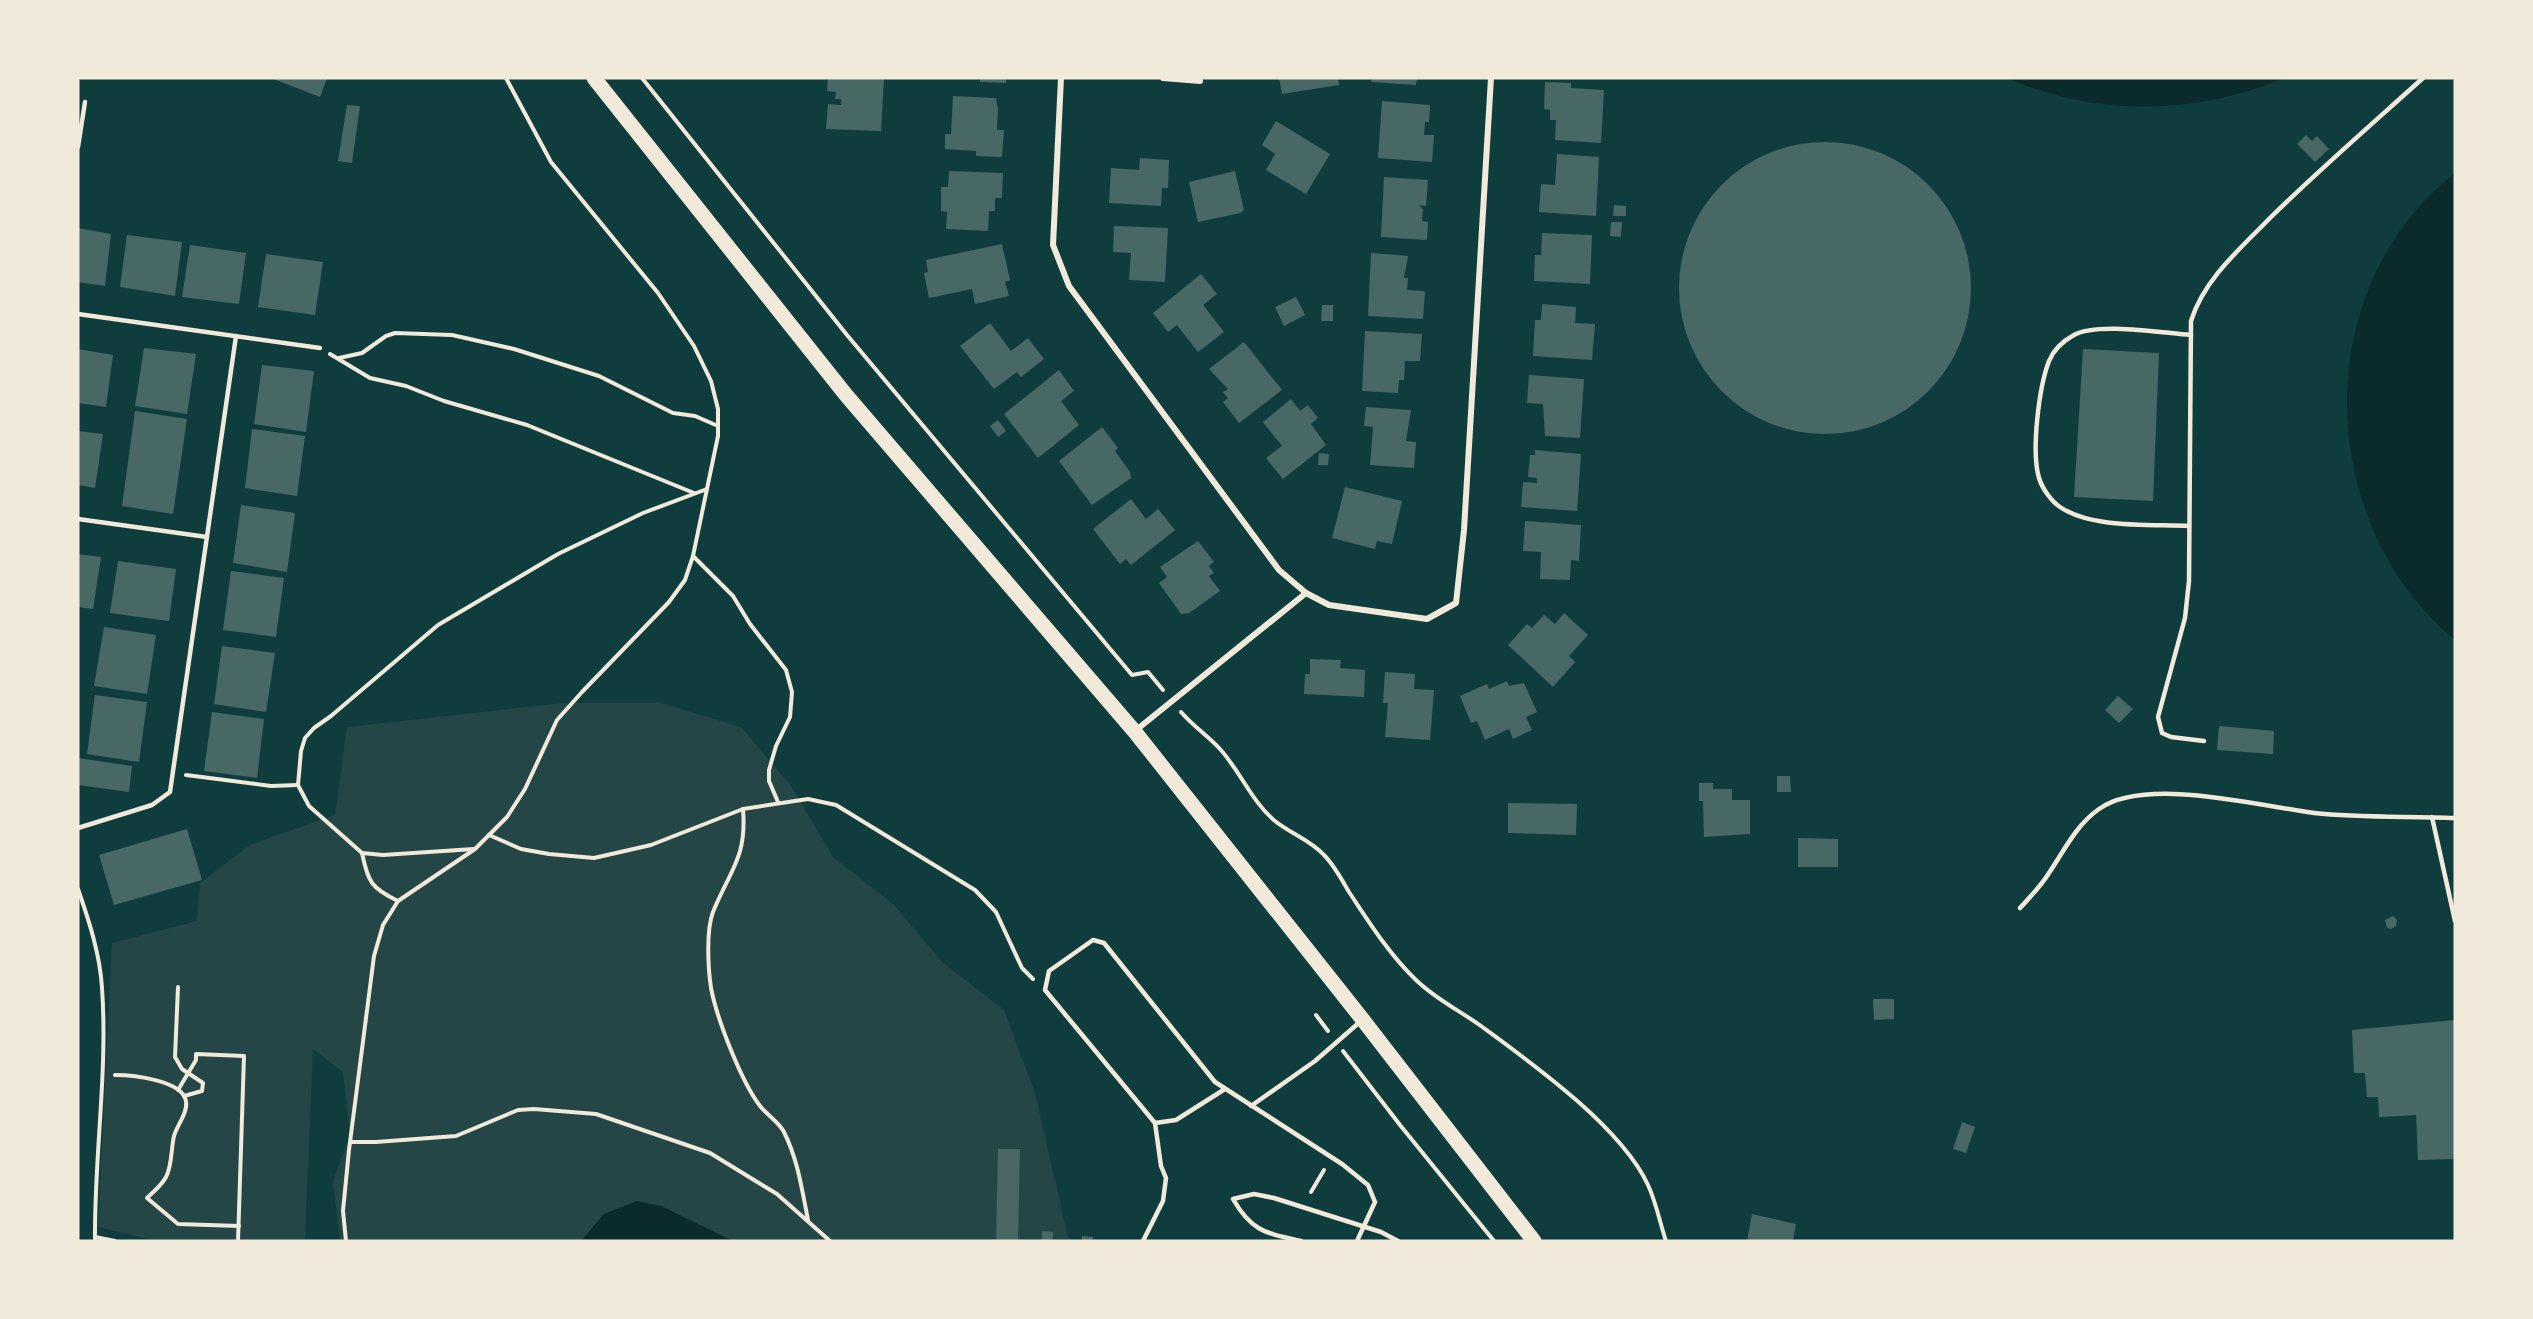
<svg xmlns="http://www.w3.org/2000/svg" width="2533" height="1319" font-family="'Space Grotesk',sans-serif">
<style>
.green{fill:#244646}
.water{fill:#0a2a2b}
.building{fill:#486865}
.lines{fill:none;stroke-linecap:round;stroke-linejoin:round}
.path{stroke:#f1e9da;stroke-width:4}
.service{stroke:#f1e9da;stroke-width:4.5}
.minor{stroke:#f1e9da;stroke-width:6}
.primary{stroke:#f1e9da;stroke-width:15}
</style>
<rect width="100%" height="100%" fill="#0f3d3e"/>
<polygon class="green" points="563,703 661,703 741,727 791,786 833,857 893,904 943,963 1004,1010 1035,1093 1069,1241 340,1241 333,1181 350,1136 343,1072 313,1049 305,1241 157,1241 98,1227 112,943 197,921 200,883 250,845 335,815 347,727"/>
<g class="water">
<path d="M2006,78H2284C2194,116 2095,116 2006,78Z"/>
<path d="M2455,173V640C2314,523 2308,288 2455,173Z"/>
<polygon points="637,1201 661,1206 733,1241 581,1241 604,1214"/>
</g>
<g class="building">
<polygon points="271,78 327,78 320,97"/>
<polygon points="828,78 884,78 881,131 826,129 828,104 841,105 841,99 835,99 836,92 827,91"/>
<polygon points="980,78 1006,78 1006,83 980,82"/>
<polygon points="1279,78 1338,78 1339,85 1282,94"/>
<polygon points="1372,78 1417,78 1416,85 1371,82"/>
<polygon points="1545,82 1571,83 1571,88 1604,90 1601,143 1555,140 1556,120 1550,120 1550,110 1544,109"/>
<polygon points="953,96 996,98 998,110 997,130 1004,130 1002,157 976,156 976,151 945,149 945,134 951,134"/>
<polygon points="1382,101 1430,105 1429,122 1425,122 1424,135 1434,135 1432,162 1378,158"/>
<polygon points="347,105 360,106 352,163 338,161"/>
<polygon points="1276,121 1330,154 1306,194 1266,170 1275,154 1262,145"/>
<polygon points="2306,135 2312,141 2317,136 2329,149 2315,162 2297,144"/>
<circle cx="1825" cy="288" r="146"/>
<polygon points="1557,154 1599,157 1596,216 1539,212 1541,184 1555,185"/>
<polygon points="1140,158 1169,160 1168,188 1162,188 1161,206 1109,203 1111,168 1139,170"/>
<polygon points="949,171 1003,173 1002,198 995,198 995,211 989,211 988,231 946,229 947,212 941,211 941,187 948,187"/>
<polygon points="1235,171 1244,210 1240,213 1198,222 1189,182"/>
<polygon points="1384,177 1428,180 1426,206 1419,205 1423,209 1422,221 1428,222 1427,240 1381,237"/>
<polygon points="1614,205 1626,206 1626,216 1613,216"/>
<polygon points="1611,222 1622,222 1621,237 1610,236"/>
<polygon points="1114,226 1168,228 1165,282 1129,280 1131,253 1113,252"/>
<polygon points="78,228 111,234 105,286 78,282"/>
<polygon points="1542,233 1592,235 1590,284 1534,281 1535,255 1541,255"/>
<polygon points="127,235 182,242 175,296 120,287"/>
<polygon points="1002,244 1010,280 1005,282 1009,296 975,304 972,289 929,298 924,273 928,272 926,260"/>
<polygon points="190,245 246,253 239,304 182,297"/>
<polygon points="1371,253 1408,256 1404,278 1408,278 1407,290 1425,291 1423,319 1368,316"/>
<polygon points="266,254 323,262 315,315 258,307"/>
<polygon points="1201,274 1217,294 1203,305 1224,332 1198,352 1177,325 1168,332 1153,313"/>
<polygon points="1296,297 1305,315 1284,326 1275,307"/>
<polygon points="1542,304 1576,307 1575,323 1595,324 1592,360 1533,356 1535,320 1541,320"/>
<polygon points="1322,305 1333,305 1333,321 1321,321"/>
<polygon points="990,323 1011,351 1028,338 1044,359 1021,377 1017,372 994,389 960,346"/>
<polygon points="1365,331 1422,334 1420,361 1405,361 1404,380 1399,380 1398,393 1362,391"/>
<polygon points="1244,342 1282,390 1239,423 1223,402 1228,398 1223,392 1228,389 1209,369"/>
<polygon points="144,348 196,354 187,414 135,406"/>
<polygon points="78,349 113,355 106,407 78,403"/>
<polygon points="2083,349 2159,353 2153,501 2074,497"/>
<polygon points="262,365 314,371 306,432 254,424"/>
<polygon points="1059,370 1074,391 1061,401 1079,425 1038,458 1004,414"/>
<polygon points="1529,375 1584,379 1580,438 1545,436 1543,404 1527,403"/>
<polygon points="1291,399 1300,411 1308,405 1318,418 1311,424 1326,445 1283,479 1266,458 1282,446 1263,422"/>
<polygon points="1366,407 1411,410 1406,441 1416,442 1414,468 1370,465 1373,427 1364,426"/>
<polygon points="135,411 187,419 173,514 122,506"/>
<polygon points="998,420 1006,431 998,437 990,426"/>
<polygon points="1102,427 1118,448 1115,451 1130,472 1131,478 1092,505 1059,461"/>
<polygon points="252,429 305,436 297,496 245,488"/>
<polygon points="78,431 103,434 95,488 78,485"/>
<polygon points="1535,450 1581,454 1577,511 1521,507 1523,482 1537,483 1537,478 1528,477 1530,455 1535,455"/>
<polygon points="1319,453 1329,454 1328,465 1318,465"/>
<polygon points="1345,487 1402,501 1392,544 1377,541 1375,549 1332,538"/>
<polygon points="1131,499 1146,519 1158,509 1175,530 1131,565 1126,559 1120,564 1093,529"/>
<polygon points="241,505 295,513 287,572 233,563"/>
<polygon points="1525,521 1581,525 1579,561 1571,560 1570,580 1540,579 1541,552 1523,551"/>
<polygon points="1198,541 1214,562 1209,566 1214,573 1209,576 1220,591 1189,613 1181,614 1159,583 1167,577 1160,567"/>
<polygon points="78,554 101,557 93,609 78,607"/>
<polygon points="118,561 176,569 169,621 110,613"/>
<polygon points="231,571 284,578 276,637 223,630"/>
<polygon points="1564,613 1588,635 1569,656 1575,662 1553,687 1508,645 1527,624 1532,628 1544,615 1555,624"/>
<polygon points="104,627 156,635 147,694 94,686"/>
<polygon points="222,646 275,653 266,712 214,704"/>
<polygon points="1310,659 1341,660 1340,668 1365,670 1364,697 1304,694 1305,674 1310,674"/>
<polygon points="1385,672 1415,674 1414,689 1434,690 1430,740 1385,737 1388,703 1383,703"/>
<polygon points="1507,681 1509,686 1524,683 1537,712 1526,717 1532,730 1513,739 1509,729 1485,740 1477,721 1471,723 1460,696 1487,684 1489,689"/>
<polygon points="95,695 147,702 139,762 87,754"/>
<polygon points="2118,696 2133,709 2119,723 2105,710"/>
<polygon points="212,712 264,719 257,778 204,771"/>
<polygon points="2219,726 2274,731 2273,754 2217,750"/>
<polygon points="78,758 132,766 129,792 78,785"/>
<polygon points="1777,776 1790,776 1791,792 1777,792"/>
<polygon points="1699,783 1713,783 1713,789 1732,789 1732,800 1750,800 1750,834 1704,837 1703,801 1699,801"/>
<polygon points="1508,803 1577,804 1576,835 1508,833"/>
<polygon points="187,829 202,880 114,905 99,855"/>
<polygon points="1798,838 1838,839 1838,867 1798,867"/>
<polygon points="2393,916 2397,920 2396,926 2391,929 2387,928 2385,920"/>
<polygon points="1873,999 1894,999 1894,1019 1874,1020"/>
<polygon points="2455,1020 2455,1159 2418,1160 2416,1115 2379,1117 2378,1097 2367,1097 2365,1073 2354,1073 2352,1030"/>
<polygon points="1962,1122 1975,1127 1966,1153 1953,1149"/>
<polygon points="998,1149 1020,1149 1018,1241 996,1241"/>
<polygon points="1752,1214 1796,1224 1793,1241 1747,1241"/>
<polygon points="1042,1231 1053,1232 1053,1241 1042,1241"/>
<polygon points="1082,1236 1093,1237 1093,1241 1082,1241"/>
</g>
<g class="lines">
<g class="path">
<polyline points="642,78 847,335 1132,675 1148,672 1163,690"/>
<polyline points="330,354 370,378 406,386 444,401 527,425 694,493"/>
<polyline points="339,358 362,353 386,336 395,333 452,335 514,349 599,376 673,413 695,416 718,426"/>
<polyline points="693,556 733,596 750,624 786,670 792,692 790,717 776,746 769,770 769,781 778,802"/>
<path d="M1181,712C1193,726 1208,736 1220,749C1240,771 1252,802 1275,821C1291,834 1309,839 1324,855C1334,865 1342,880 1349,892C1369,922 1389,954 1415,979C1435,999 1459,1010 1481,1026C1533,1064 1621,1127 1648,1185C1656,1202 1660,1223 1666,1241"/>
<polyline points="186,775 271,786 298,785"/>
<path d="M743,809C747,858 730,870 713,912C706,930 708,968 711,988C717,1019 741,1081 760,1106C767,1115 779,1122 784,1132C798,1160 802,1190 808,1220"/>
<polyline points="489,835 521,849 549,854 594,858 651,845 743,809 808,799 836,805 975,890 996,912 1022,968 1033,979"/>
<polyline points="474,849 383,855 362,853 309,806 298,785 301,751 305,738 314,728 331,716 438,625 558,554 643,513 707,489"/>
<path d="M362,853C368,882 371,888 398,901"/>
<path d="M78,889C89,921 100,954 102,988C108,1072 94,1157 95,1241"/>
<polyline points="178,987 175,1057 182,1069 203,1083 202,1091 184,1096"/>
<polyline points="1316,1015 1328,1031"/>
<polyline points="1343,1051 1400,1125 1494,1241"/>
<path d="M115,1075C132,1075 182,1080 186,1101C188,1113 177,1125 174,1136C171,1149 172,1166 166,1177C162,1185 153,1192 147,1198L178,1224L239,1226"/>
<polyline points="178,1090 196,1060 196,1054 244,1056 238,1241"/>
<polyline points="351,1142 376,1142 456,1136 518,1110 534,1109 596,1114 710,1153 777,1194 830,1241"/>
<polyline points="1311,1192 1324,1170"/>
<polyline points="95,1237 115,1241"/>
<polyline points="346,1241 343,1211 349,1150 374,956 383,925 398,901 475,849 507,817 525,789 557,720 582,692 669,602 685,580 693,556 718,436 718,409 711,381 694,346 658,293 551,162 506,78"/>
</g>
<g class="service">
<polyline points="78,147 85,102"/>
<polyline points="78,314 320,348"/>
<polyline points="78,519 207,537"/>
<path d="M2189,526C2152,524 2092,529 2060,507C2051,501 2042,488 2039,478C2031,451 2039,387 2049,361C2054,349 2063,341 2074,335C2098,322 2162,333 2191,335"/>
<path d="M2204,741L2171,737L2162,733L2158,717L2185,618L2189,581L2191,321C2204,279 2241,248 2271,217C2320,169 2372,124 2423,78"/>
<polyline points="2432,817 2455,921"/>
<polyline points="78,828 152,805 170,792 236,336"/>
<path d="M2020,908C2030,897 2041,886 2049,873C2064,851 2076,825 2099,809C2145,776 2260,806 2314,813C2360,818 2408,816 2455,818"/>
<polyline points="1225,1089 1176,1120 1155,1123 1045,990 1049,971 1093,940 1104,943 1215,1082 1342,1164 1368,1185 1375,1202 1357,1241"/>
<polyline points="1251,1106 1315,1061 1361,1021"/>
<polyline points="1143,1241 1163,1201 1166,1178 1161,1166 1155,1123"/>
<path d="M1301,1241C1266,1233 1252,1232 1233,1199L1254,1194L1274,1198L1381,1232L1398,1241"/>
</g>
<g class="minor">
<polyline points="1061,78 1053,245 1069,286 1279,570 1306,593 1329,605 1427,619 1456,603 1464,530 1491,78"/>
<polyline points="1163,78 1200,81"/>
<polyline points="1135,731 1306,593"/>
</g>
<polyline class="primary" points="594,78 846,395 1135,732 1363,1020 1534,1241"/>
</g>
<rect width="2533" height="1319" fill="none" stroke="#f1e9da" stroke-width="159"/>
</svg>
